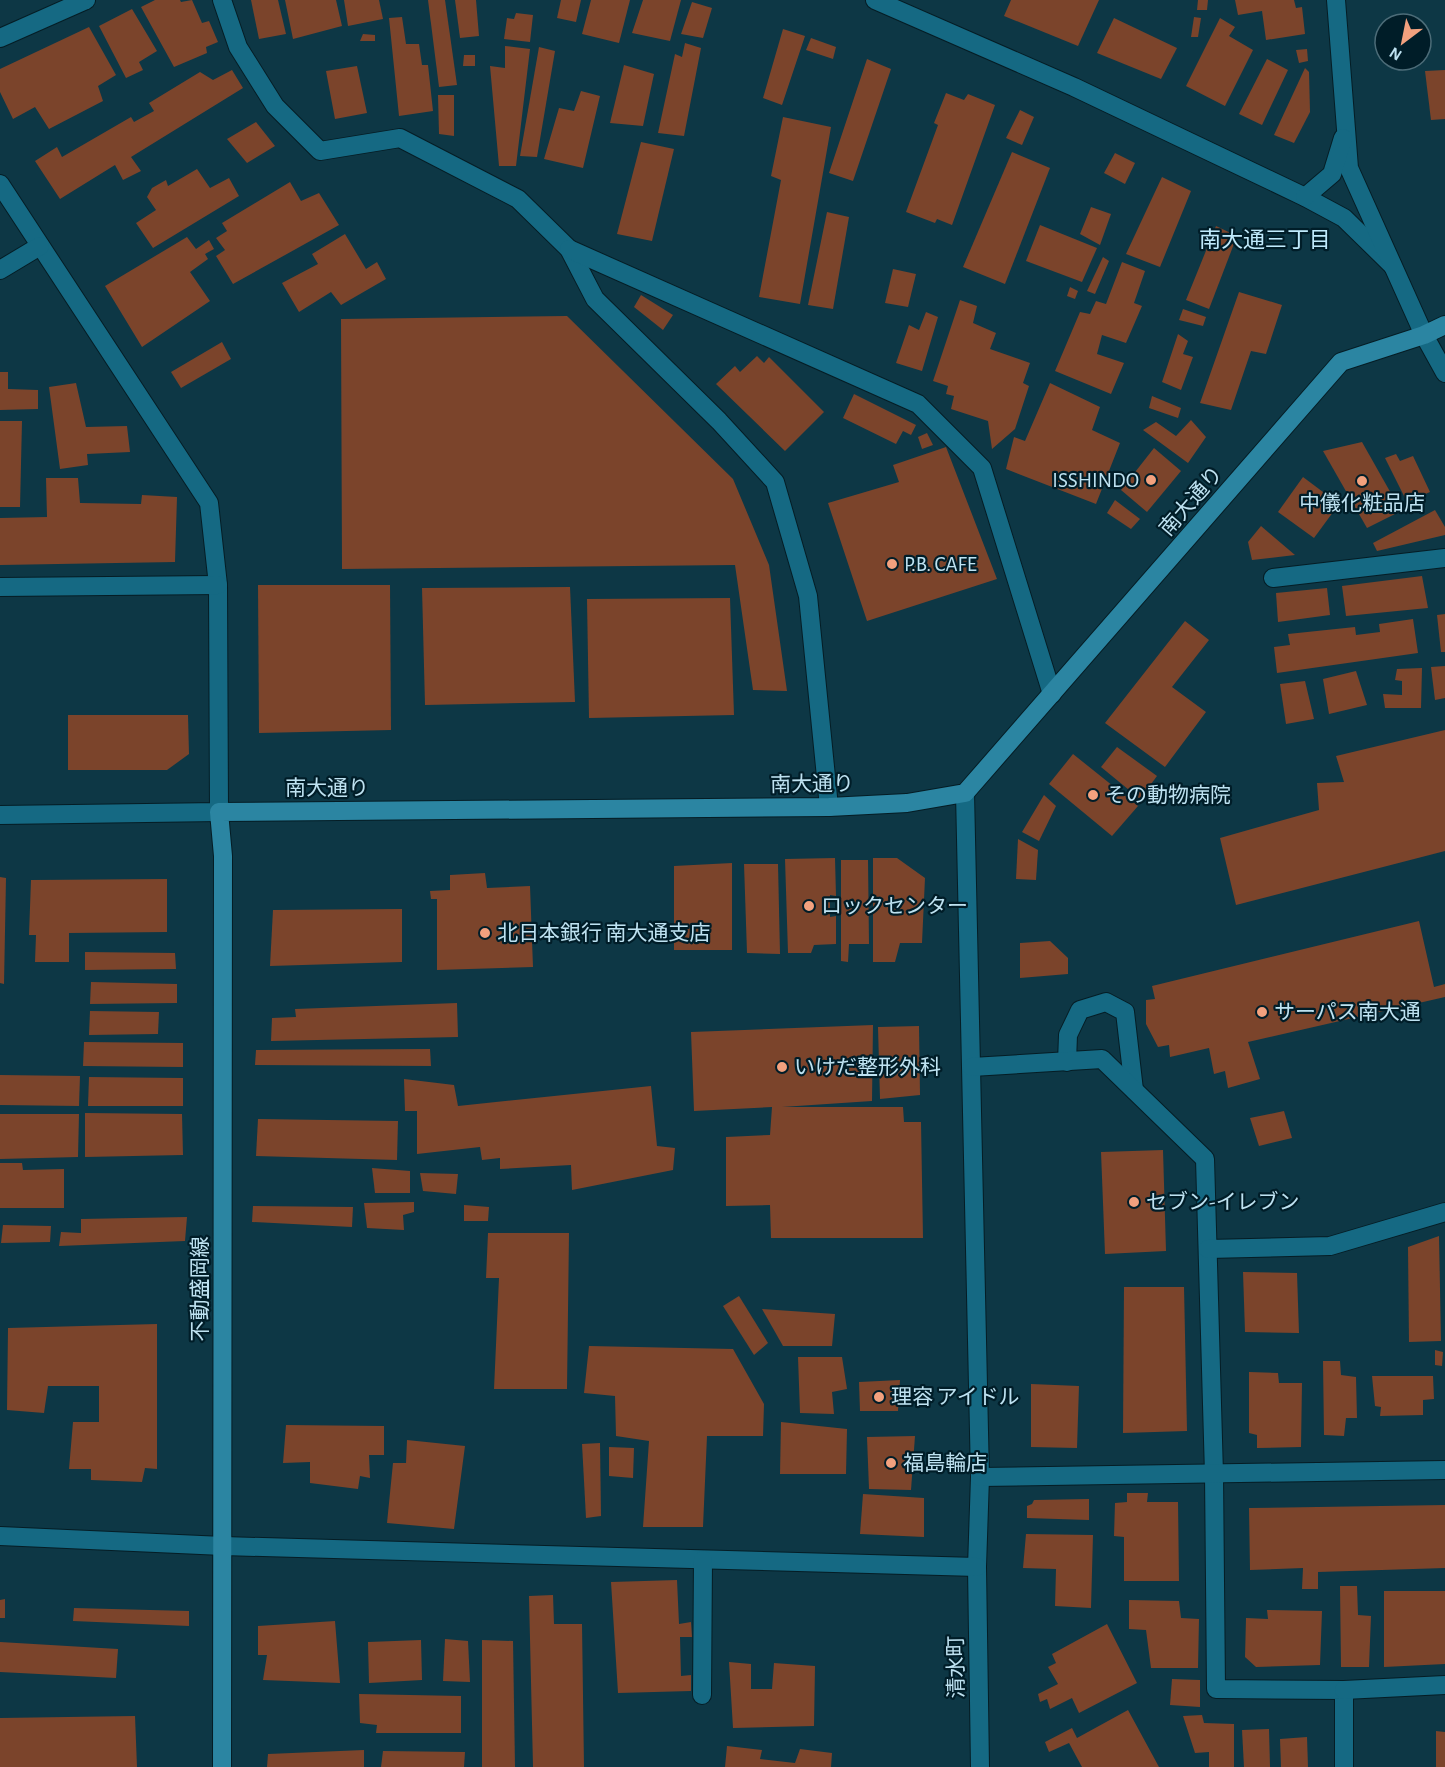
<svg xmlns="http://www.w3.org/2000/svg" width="1445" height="1767" font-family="'Alegreya Sans','Noto Sans JP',sans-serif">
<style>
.building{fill:#7b442b}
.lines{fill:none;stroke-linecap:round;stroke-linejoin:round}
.minor-casing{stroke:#051d25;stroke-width:20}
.major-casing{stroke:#051d25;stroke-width:20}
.minor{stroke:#156983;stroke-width:18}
.major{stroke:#2b85a2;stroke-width:18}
.poi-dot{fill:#f2a17e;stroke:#001d28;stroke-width:2}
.labels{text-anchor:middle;stroke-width:4.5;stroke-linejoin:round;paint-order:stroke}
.poi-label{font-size:21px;fill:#bee2f1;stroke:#001d28;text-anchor:start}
.street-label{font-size:21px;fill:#bee2f1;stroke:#001d28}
.neighbourhood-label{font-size:22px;fill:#bfeafc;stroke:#001d28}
</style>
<rect width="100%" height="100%" fill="#0d3745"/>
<g class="building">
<polygon points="155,0 180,0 181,2 192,0 202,23 209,21 218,42 206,47 207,53 174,67 141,7"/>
<polygon points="251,0 278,0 286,34 259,39"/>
<polygon points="285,0 336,0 342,26 293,39"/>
<polygon points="344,0 379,0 383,19 348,26"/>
<polygon points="428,0 445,0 457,85 439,87"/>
<polygon points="455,0 476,0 479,36 460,38"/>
<polygon points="561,0 581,0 576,22 557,18"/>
<polygon points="591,0 630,0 619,43 582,34"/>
<polygon points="643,0 681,0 670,41 632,33"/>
<polygon points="1011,0 1099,0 1078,46 1004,16"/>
<polygon points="1198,0 1208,0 1207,10 1197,10"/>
<polygon points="1235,0 1294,0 1296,8 1302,7 1305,34 1266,40 1262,11 1238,15"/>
<polygon points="692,2 712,8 703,38 681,34"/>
<polygon points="132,9 157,51 139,62 143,70 126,78 99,26"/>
<polygon points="516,13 533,15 530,42 504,39 507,18 514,19"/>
<polygon points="402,17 406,44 419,44 422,65 428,65 433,111 399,116 389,18"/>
<polygon points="1194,17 1201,18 1198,37 1191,37"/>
<polygon points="1114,18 1177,48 1161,79 1097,53"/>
<polygon points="1220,18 1235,27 1229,36 1253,50 1225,106 1186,86"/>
<polygon points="89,27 116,75 98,86 103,101 49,129 35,107 13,119 0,92 0,69"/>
<polygon points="783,29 805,36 782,105 763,98"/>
<polygon points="363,34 375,35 375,41 360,41"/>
<polygon points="811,38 836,47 833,59 806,50"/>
<polygon points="685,43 701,48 684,136 658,133 675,54 682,57"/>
<polygon points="505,46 530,49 516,166 499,166 490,66 505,68"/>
<polygon points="539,47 555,51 537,157 520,156"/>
<polygon points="1307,49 1308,61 1299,63 1296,50"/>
<polygon points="464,55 475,55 475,66 463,66"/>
<polygon points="867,59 891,69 853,181 829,173"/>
<polygon points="1267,59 1288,70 1262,125 1239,114"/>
<polygon points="624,65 654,74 643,126 610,123"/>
<polygon points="357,66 367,113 335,119 326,71"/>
<polygon points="1305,68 1309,72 1310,112 1294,143 1274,135"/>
<polygon points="232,70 243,88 131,157 141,171 123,180 115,165 60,199 35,161 57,147 62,157 131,117 134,122 154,111 149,103 200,72 213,80"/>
<polygon points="1445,70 1445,119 1431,120 1425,71"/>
<polygon points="581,91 600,96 583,168 544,159 559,108 574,111"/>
<polygon points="946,93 964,100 968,94 995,105 952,225 937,219 935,223 906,212 938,125 934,123"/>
<polygon points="438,95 454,95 454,136 439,134"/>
<polygon points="1020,110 1034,117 1022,145 1006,138"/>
<polygon points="783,117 831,127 800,304 759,297 781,180 771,176"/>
<polygon points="256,122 275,146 247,163 227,139"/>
<polygon points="641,142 674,149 652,241 617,234"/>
<polygon points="1012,152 1050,168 1005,284 963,267"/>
<polygon points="1115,153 1135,163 1125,184 1104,173"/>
<polygon points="197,169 210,188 229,178 239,196 153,248 136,223 156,210 147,197 152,188 166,180 168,186"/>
<polygon points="1162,177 1191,191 1160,267 1126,254"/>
<polygon points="290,182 301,201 319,193 339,225 233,284 216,256 225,250 216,238 227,231 222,223"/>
<polygon points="1091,207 1111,214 1100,245 1080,234"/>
<polygon points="827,212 849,217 833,309 808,305"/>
<polygon points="1040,225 1097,248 1082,282 1026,261"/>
<polygon points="1216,226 1237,236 1209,309 1186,300"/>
<polygon points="345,234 366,269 377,262 386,279 341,305 331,292 299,312 282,283 318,264 312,254"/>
<polygon points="187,237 196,249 209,240 214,249 205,254 208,259 190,272 210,301 142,347 105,286"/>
<polygon points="1103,257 1109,261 1095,294 1087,291"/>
<polygon points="1122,262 1145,271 1134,303 1142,306 1126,343 1102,335 1097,354 1124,363 1111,394 1055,371 1080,312 1090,314 1096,301 1106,304"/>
<polygon points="893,269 916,274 908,307 885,303"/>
<polygon points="1070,287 1078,291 1075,299 1067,296"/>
<polygon points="1239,292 1282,305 1266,354 1251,351 1231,410 1200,403"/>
<polygon points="641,295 673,315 663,330 634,307"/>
<polygon points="960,300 977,306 973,323 996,333 990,349 1030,363 1023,383 1029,386 1015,429 992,449 988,421 951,409 954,396 946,394 948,386 933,381"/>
<polygon points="1183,309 1206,317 1203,326 1179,320"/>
<polygon points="926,312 938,317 922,371 896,363 909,325 919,330"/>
<polygon points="567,316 733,479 769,565 787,691 753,690 735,565 342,569 341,319"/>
<polygon points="1178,334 1188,341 1183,354 1193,357 1181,390 1162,382"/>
<polygon points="222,342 231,359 181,388 171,372"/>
<polygon points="757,356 764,363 769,357 824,412 785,451 716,384 735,366 740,372"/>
<polygon points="0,372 8,372 8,389 38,390 38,409 0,410"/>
<polygon points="76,383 86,427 127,426 130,452 87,454 88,465 60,469 49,387"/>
<polygon points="1050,383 1100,407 1092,430 1120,443 1096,504 1006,469 1014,437 1025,441"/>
<polygon points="854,394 916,425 911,435 903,431 896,444 843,418"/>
<polygon points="1152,396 1181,408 1178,418 1149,408"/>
<polygon points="1191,420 1206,437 1188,463 1143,430 1156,422 1176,436"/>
<polygon points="0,421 22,421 20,507 0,507"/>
<polygon points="927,433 933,445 922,449 918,437"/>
<polygon points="1362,442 1401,511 1367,528 1323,451"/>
<polygon points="946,447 997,579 867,621 828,503 899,482 893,465"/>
<polygon points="1154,448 1181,471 1147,512 1121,490"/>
<polygon points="1396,454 1400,461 1413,456 1430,492 1407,502 1385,458"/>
<polygon points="1303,477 1339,504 1314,538 1278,512"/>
<polygon points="46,478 78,478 80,503 141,504 142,495 177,497 175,562 0,565 0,518 47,517"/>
<polygon points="1115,500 1140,519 1131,529 1107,513"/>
<polygon points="1435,510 1445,527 1445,535 1377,551 1373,543"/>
<polygon points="1261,526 1295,555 1252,560 1248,542"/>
<polygon points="1422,576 1428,608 1346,616 1342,586"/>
<polygon points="258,585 390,585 391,730 259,733"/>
<polygon points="570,587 575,702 425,705 422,588"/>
<polygon points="1327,588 1330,615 1278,622 1276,593"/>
<polygon points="730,598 734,715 589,718 587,599"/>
<polygon points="1445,614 1445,652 1441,652 1437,615"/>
<polygon points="1413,619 1418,653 1277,673 1274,647 1290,645 1288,634 1355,627 1356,635 1380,632 1379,624"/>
<polygon points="1185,621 1209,640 1172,687 1206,712 1165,767 1105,723"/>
<polygon points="1445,666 1445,698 1435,700 1431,667"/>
<polygon points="1422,668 1421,708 1385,708 1383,694 1402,695 1402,681 1395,680 1397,669"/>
<polygon points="1356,671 1367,705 1329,714 1323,679"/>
<polygon points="1305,681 1314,719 1286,724 1280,684"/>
<polygon points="68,715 188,715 189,754 167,770 68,770"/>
<polygon points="1445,730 1445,851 1236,905 1220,838 1319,810 1317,783 1344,782 1336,756"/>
<polygon points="1117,747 1157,776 1140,799 1101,767"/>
<polygon points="1073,754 1138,806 1112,836 1049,784"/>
<polygon points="1044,795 1056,806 1039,841 1022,832"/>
<polygon points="1018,839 1038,850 1036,880 1016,879"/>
<polygon points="835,858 836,896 830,895 830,917 836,916 836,944 814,945 811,953 788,953 785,859"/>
<polygon points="873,858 897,858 925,878 922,943 900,943 895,962 873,962"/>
<polygon points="841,860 868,860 869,944 849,944 848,962 841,961"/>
<polygon points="732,863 732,950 674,950 674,866"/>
<polygon points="744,864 778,864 780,954 747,953"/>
<polygon points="485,873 487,888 530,886 533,967 437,970 437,899 431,899 430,891 450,890 450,875"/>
<polygon points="0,877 6,878 4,984 0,983"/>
<polygon points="167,879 167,932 69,933 69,962 35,962 36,935 29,935 31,880"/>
<polygon points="402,909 402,962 270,966 273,910"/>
<polygon points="1419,921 1434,987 1445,984 1445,997 1248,1042 1260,1079 1228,1088 1225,1071 1214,1074 1209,1048 1170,1057 1169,1045 1158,1047 1146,1024 1146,1000 1155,999 1152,986"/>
<polygon points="1050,941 1068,958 1068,974 1020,978 1020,943"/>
<polygon points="85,952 175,953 176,969 85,970"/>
<polygon points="91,982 177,984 177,1003 90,1004"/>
<polygon points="457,1003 458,1037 271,1041 272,1018 296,1017 295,1009"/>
<polygon points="90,1011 159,1012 158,1034 89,1035"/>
<polygon points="873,1025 872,1101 782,1107 903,1107 904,1122 921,1122 923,1238 771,1238 770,1205 726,1206 726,1137 770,1135 772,1107 694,1111 691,1032"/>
<polygon points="919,1026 920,1095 880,1099 878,1027"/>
<polygon points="84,1042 183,1043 183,1067 83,1066"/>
<polygon points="430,1049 431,1066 255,1065 256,1050"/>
<polygon points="0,1075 80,1076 79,1106 0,1105"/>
<polygon points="89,1077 183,1078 183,1106 88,1106"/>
<polygon points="404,1079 454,1085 458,1106 651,1086 657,1146 675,1148 673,1170 572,1190 571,1165 500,1169 500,1158 482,1160 480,1147 417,1154 417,1111 405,1111"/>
<polygon points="1284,1111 1292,1138 1259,1146 1250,1118"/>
<polygon points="85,1113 182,1114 183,1155 85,1157"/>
<polygon points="0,1114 79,1114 78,1157 0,1159"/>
<polygon points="258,1119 398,1121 397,1160 256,1156"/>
<polygon points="1163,1150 1166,1251 1105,1254 1101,1152"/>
<polygon points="0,1163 22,1163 23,1170 64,1169 64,1208 0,1208"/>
<polygon points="372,1168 410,1171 410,1193 375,1193"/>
<polygon points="420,1173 458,1174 456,1194 423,1191"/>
<polygon points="414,1202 414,1212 403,1215 404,1230 367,1228 364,1203"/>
<polygon points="464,1205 489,1207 488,1221 464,1221"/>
<polygon points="253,1206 353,1207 352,1227 252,1222"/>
<polygon points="187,1217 185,1241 59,1246 61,1232 81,1233 81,1219"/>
<polygon points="3,1225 51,1226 50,1242 1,1243"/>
<polygon points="488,1233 569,1233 567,1389 494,1389 499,1278 486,1278"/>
<polygon points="1439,1236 1441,1341 1409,1342 1408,1247"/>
<polygon points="1243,1272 1297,1273 1299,1333 1245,1332"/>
<polygon points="1124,1287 1184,1287 1187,1431 1123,1433"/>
<polygon points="739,1296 768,1343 754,1355 723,1306"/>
<polygon points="762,1309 835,1314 832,1346 783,1346"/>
<polygon points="157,1324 157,1469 145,1468 142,1482 91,1480 91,1469 69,1469 73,1422 99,1422 99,1386 48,1386 44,1413 7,1410 8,1328"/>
<polygon points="589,1346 733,1349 764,1404 763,1436 707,1436 703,1527 643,1527 649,1441 616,1436 615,1396 584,1393"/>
<polygon points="1435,1350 1443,1352 1442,1366 1435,1365"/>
<polygon points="798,1357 842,1357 847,1389 832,1392 834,1414 800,1413"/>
<polygon points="1323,1361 1340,1361 1341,1375 1356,1377 1357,1418 1346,1418 1344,1436 1324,1435"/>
<polygon points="1249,1372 1278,1373 1279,1383 1302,1383 1301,1447 1257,1448 1257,1435 1249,1433"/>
<polygon points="1372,1376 1433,1376 1434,1399 1423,1400 1423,1415 1380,1416 1381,1407 1375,1406"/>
<polygon points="900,1380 898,1411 860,1411 859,1382"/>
<polygon points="1031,1384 1079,1386 1077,1448 1031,1447"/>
<polygon points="781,1422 847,1429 846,1474 780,1474"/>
<polygon points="286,1425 384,1426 384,1455 369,1455 370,1478 360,1476 358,1489 310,1483 310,1462 283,1463"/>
<polygon points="915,1436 911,1490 869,1489 867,1437"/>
<polygon points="407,1440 465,1446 454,1529 387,1523 393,1463 406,1463"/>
<polygon points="600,1443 601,1516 586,1518 582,1444"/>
<polygon points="609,1447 634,1448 633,1478 609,1476"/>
<polygon points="1127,1493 1148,1493 1147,1502 1178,1502 1179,1581 1124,1581 1124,1537 1114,1536 1115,1503 1127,1502"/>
<polygon points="863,1494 924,1498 924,1537 860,1534"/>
<polygon points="1089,1499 1089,1520 1027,1518 1027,1506 1032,1504 1034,1500"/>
<polygon points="1445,1505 1445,1568 1318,1572 1318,1589 1302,1589 1303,1568 1250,1570 1249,1508"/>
<polygon points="1026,1534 1093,1535 1091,1608 1055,1606 1056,1569 1023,1568"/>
<polygon points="677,1580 679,1624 691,1622 692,1637 680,1637 681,1676 691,1675 691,1691 618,1693 611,1582"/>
<polygon points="1340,1586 1357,1586 1358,1615 1371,1616 1369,1667 1341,1667"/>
<polygon points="1384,1591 1445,1591 1445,1664 1384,1667"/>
<polygon points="553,1595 554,1624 582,1624 584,1767 533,1767 529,1596"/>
<polygon points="5,1599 5,1618 0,1618 0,1600"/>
<polygon points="1129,1600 1179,1601 1181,1618 1199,1619 1198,1668 1151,1668 1146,1630 1129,1629"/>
<polygon points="74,1608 189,1611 189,1626 73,1621"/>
<polygon points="1267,1610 1322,1611 1320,1665 1256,1667 1245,1657 1246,1618 1268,1619"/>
<polygon points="335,1621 340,1683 263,1680 267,1655 258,1655 258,1626"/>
<polygon points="1107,1624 1137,1683 1079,1713 1072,1698 1050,1709 1047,1699 1040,1702 1038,1694 1058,1684 1048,1667 1056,1663 1052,1654"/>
<polygon points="445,1639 468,1641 470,1682 443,1681"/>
<polygon points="421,1640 422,1680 369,1683 368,1642"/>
<polygon points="482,1640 513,1641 515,1767 482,1767"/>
<polygon points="0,1642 118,1649 116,1678 0,1672"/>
<polygon points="729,1662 751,1664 751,1689 772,1689 774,1663 815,1666 814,1726 733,1728"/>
<polygon points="1172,1679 1200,1680 1200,1707 1170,1705"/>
<polygon points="359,1694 461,1696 461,1733 376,1733 377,1725 360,1723"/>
<polygon points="1128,1710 1159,1767 1082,1767 1069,1743 1049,1752 1045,1742 1072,1728 1077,1738"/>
<polygon points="1202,1715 1204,1723 1234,1724 1234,1767 1209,1767 1209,1752 1195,1753 1183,1716"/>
<polygon points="135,1716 137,1767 0,1767 0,1718"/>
<polygon points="1269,1729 1270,1767 1244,1767 1242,1730"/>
<polygon points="1436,1731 1445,1732 1445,1767 1436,1767"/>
<polygon points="1307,1737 1308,1767 1281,1767 1280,1739"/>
<polygon points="727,1746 762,1750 760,1759 795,1763 800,1749 832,1753 831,1767 725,1767"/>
<polygon points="364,1750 364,1767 267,1767 268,1754"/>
<polygon points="383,1751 465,1752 464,1767 381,1767"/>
</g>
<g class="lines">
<defs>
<g id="minor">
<polyline points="222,0 238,47 275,106 320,151 400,138 518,199 569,249 595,299 719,421 775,482 808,596 829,807"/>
<polyline points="875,0 1074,87 1305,197 1344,218 1392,265"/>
<polyline points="1336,0 1349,168 1424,335 1445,373"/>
<polyline points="0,38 86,0"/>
<polyline points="0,184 209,503 218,585 219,812 0,815"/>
<polyline points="1305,197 1332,174 1343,138"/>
<polyline points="569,249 918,404 982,468 1052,694"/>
<polyline points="0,270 40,246"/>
<polyline points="1273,578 1445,558"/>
<polyline points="0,587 218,585"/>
<polyline points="965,793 980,1477 977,1567 980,1767"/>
<polyline points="1067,1062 1068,1035 1080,1010 1106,1002 1125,1012 1134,1090"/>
<polyline points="972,1067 1102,1059 1205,1159 1214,1474 1216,1689 1344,1690 1344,1767"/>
<polyline points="1208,1249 1330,1246 1445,1212"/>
<polyline points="980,1477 1445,1470"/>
<polyline points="0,1536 223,1546 977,1567"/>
<polyline points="1344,1690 1445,1685"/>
<polyline points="702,1695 703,1560"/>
</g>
<polyline id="major" points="222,1767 223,856 219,812 829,807 907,803 965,793 1341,362 1424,335 1445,325"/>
</defs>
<use href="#minor" class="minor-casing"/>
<use href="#major" class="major-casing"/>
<use href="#minor" class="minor"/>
<use href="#major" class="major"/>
</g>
<g class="poi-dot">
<circle cx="1151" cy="480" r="6"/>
<circle cx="1362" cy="481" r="6"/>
<circle cx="892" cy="564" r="6"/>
<circle cx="1093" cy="795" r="6"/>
<circle cx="809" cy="906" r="6"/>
<circle cx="485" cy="933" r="6"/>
<circle cx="1262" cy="1012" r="6"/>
<circle cx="782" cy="1067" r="6"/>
<circle cx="1134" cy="1202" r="6"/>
<circle cx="879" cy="1397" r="6"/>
<circle cx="891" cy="1463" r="6"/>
</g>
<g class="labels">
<g class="poi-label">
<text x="1139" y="487" text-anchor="end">ISSHINDO</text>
<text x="1362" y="510" text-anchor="middle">中儀化粧品店</text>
<text x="904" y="571">P.B. CAFE</text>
<text x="1105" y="802">その動物病院</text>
<text x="821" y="913">ロックセンター</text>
<text x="497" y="940">北日本銀行 南大通支店</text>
<text x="1274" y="1019">サーパス南大通</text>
<text x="794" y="1074">いけだ整形外科</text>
<text x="1146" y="1209">セブン-イレブン</text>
<text x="891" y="1404">理容 アイドル</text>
<text x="903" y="1470">福島輪店</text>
</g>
<g class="street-label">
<text transform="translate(1191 501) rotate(-49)" y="7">南大通り</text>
<text transform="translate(812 784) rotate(-1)" y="7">南大通り</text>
<text x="327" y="795">南大通り</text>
<text transform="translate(200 1289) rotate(-90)" y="7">不動盛岡線</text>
<text transform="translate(956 1667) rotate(-91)" y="7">清水町</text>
</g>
<g class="neighbourhood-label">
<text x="1265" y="247">南大通三丁目</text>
</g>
</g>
<g transform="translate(1403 42) rotate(212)"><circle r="28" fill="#001d28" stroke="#4c6c78" stroke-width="1.5"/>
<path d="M0-4.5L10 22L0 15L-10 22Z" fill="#f2a17e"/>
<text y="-9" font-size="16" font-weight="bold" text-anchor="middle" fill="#bee2f1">N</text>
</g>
</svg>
